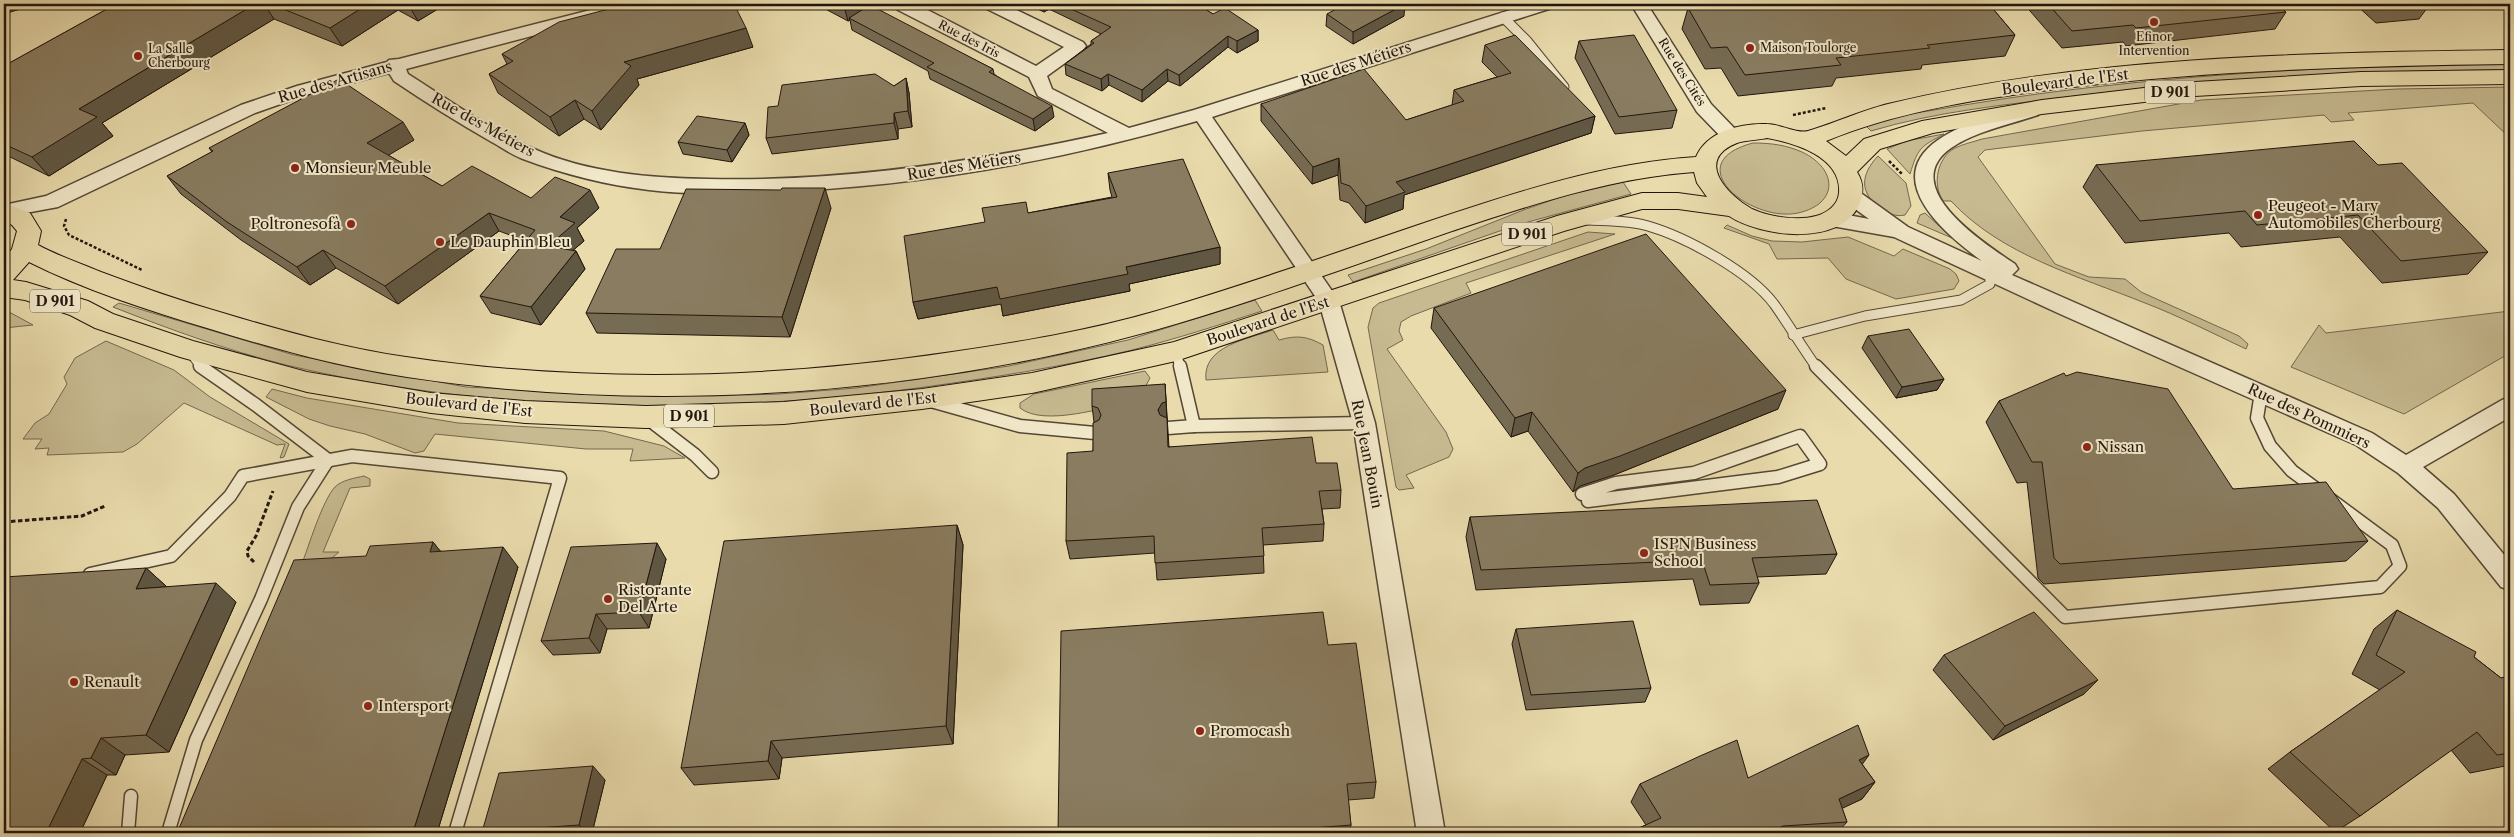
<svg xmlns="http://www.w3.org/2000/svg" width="2514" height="837" font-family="'Libre Caslon Text',serif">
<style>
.green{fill:#c7ba91;stroke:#74684f}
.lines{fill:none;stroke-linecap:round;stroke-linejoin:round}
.service-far1-casing{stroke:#544735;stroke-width:11}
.service-casing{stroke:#544735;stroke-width:15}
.minor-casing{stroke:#544735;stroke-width:3}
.primary-casing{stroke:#22160d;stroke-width:2}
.path-far1{stroke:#22160d;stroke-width:2.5;stroke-dasharray:3 2;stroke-linecap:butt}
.path{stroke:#22160d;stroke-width:3;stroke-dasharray:4.5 2.5;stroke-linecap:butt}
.service-far1{stroke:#f1e8c9;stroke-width:9}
.service{stroke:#f1e8c9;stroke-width:12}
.minor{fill:#f1e8c9;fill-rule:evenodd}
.primary{fill:#e9dbac;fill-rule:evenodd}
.wall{fill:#766b53;stroke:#22160d}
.shaded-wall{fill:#605743;stroke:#22160d}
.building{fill:#897c60;stroke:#22160d}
.poi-dot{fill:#8f2418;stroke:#f1e8c9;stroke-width:2}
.labels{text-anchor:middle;stroke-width:4;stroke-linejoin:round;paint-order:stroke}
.far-poi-label{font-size:12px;fill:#22160d;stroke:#f1e8c9;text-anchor:start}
.far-street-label{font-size:12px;fill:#22160d;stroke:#f1e8c9}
.shield{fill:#f1e8c9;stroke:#605545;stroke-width:1}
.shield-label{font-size:14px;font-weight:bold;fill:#22160d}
.street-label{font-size:15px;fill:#22160d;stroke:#f1e8c9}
.poi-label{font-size:15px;fill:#22160d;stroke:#f1e8c9;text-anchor:start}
</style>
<rect width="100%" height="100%" fill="#e9dbac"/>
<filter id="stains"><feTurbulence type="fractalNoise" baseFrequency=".004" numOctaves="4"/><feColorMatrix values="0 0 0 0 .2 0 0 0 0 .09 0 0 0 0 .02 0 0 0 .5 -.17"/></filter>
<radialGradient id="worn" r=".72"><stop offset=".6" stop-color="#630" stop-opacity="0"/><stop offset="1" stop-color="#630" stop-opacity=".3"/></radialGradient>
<g class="green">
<path d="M2510,63V70C2363,70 2215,79 2068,97C2003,105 1934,112 1871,131L1865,125L1880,119C1935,110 1990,100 2045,93C2199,73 2355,65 2510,63Z"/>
<path d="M2510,87V138L2473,103L2348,113L2354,120L2331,122L2324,115L2142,131L1985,150L1978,157L2055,264L2089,277L2125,279L2141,292L2239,336L2248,344L2246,349C2212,333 2179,316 2145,303C2078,276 2001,255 1951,201H1943C1932,184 1937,158 1955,148C1963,144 1973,142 1982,139L2201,100L2397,89Z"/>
<path d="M1944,134C1920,147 1918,148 1910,174L1887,149L1906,141Z"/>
<path d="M1753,143C1771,143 1786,145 1802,152C1838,169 1839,204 1798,213C1750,223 1677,163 1753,143Z"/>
<path d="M1878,156L1906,183L1911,206L1905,215C1896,217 1890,214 1882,209C1859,194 1860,175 1878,156Z"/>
<polygon points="1623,182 1631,194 1517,225 1353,282 1348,275 1426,249 1526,209 1564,196"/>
<polygon points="1925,213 1952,238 1917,223 1920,215"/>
<polygon points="1727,225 1752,236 1772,241 1802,242 1848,237 1894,256 1903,249 1950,269 1956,274 1959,281 1954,289 1896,299 1846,279 1828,258 1777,259 1769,244 1724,228"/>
<polygon points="1588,232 1615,234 1466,283 1471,293 1411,316 1401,322 1399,331 1403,340 1387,349 1446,432 1453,449 1449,457 1406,475 1414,488 1399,490 1396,487 1368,327 1373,308 1379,303"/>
<path d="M1255,300L1262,311C1219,325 1176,339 1132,350C1062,367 990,378 918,388C709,415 492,414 286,365C226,350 169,329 113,307L119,303L294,355L466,387L651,396H714L779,394L856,388L1009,366L1128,340Z"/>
<polygon points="2510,311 2510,353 2404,414 2291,367 2319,325 2326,333"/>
<polygon points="4,313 11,313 33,325 4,328"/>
<path d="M1273,330L1279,340C1297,335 1307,336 1323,345L1328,372L1206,380C1202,346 1248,339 1273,330Z"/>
<polygon points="106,341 174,370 210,397 289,444 284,457 280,458 285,444 277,445 184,403 137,444 123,452 47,455 49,448 35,449 42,439 23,439 35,423 49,414 67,384 64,377 75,358"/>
<path d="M1145,371L1150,378L1142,393L1134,401C1106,407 1044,427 1020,408V403L1034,394Z"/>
<polygon points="272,389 307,398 458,423 604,431 664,446 685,458 630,461 633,449 586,449 435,434 424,451 415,453 365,434 330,426 309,419 266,397"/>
<path d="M364,476L370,479V486L350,488L323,552H339L317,571L301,566C309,546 322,501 335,487C342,480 355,478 364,476Z"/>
</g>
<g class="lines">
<defs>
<g id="service-far1">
<polyline points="1503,17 1527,41 1564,87"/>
<path d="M1587,220C1607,221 1628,220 1648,226C1686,237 1750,272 1774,304C1789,325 1802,347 1817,368"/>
<polyline points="1793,335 1865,316 1961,300 1990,284 1990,273"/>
<polyline points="189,350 202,368"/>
<polyline points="1176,351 1180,368"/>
</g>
<g id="service">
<polyline points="200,366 256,405 328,460"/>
<polyline points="1180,366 1194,426 1364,423"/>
<polyline points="1816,366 2065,617 2380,587 2400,566 2392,545 2292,471 2270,446 2257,418 2261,393"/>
<polyline points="931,401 1020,426 1095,433"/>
<polyline points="647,418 695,455 712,472"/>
<polyline points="1168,428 1194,426"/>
<polyline points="1582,494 1616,483 1694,473 1800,436 1820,464 1778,477 1588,501"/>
<polyline points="90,574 171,556 230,496 243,476 352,456 560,478 455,833"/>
<polyline points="128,833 131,796"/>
<polyline points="168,833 196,740 261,599 298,507 328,460"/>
</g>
<g id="minor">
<path d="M614,4H642L639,8L406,69L408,74C449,100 490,130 534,149C587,173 652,178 708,179C842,182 977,162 1108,133L1038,96L1029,77L898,10L895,6L897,4H916L1036,66L1064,47L985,8L983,4H1004L1083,42L1086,46L1083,50L1047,76L1052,89L1129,128L1194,110L1529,4H1554L1552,8L1212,117L1339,301L1375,423L1445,833H1417L1353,423L1319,302L1197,121C1055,162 910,188 763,192C725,193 686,195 649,190C607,185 563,174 523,159C512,155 501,147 490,141C457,122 425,102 394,81L389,73L309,94L255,113L58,207L4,217V205L46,196L241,105L297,86L387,62L389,60L399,59Z"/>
<polygon points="1631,4 1647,4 1711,104 1738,132 1740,136 1738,140 1731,142 1724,140 1697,112"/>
<path d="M2031,105L2038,107L2040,111L2038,115C2009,125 1976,131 1951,148C1896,187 1985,244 2015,264L2018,269L2012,275L2372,433L2406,455L2502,400L2510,397V417L2423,467L2454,494L2510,562V590L2501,587L2438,508L2398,473L2356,445L2060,314L1894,237L1832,226L1825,224L1822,219L1825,214L1832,212L1869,219L1844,201L1841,196L1844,191L1851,189L1858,191L1908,227L1982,261C1946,235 1880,180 1938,140C1964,122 2001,113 2031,105Z"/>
</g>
<path id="primary" d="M2510,50V64C2361,66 2213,70 2065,88C1983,98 1902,110 1826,141L1846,156L1864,139L1922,121L2042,100L2195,82L2361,72L2510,70V84L2361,86L2195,96L2042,114L1933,133L1880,149L1857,172C1864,183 1864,193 1859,205C1840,247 1761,237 1729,216L1678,209H1642L1564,231L1176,361L1032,393L922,409L784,424L646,428L525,423L431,413L307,392L180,357L95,328L70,315L25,300L4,297V259L12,249L17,231L12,225L4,221V203L30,213L41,231L38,245C58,256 80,263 101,272C141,287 181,301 223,313C283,331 344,348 406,357C587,384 771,379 952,352C1020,342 1087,331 1153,312C1246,285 1338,252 1430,221C1517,192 1604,163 1696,157C1707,131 1741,123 1767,124C1780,124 1797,134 1808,131C1835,123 1860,111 1888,104C2086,56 2306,53 2510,50ZM1767,138C1795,143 1842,157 1839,193C1838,205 1827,213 1816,216C1798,221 1769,217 1752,209C1727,195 1694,160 1737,143C1746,140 1758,140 1767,138ZM1694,172L1697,183L1707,197L1678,193H1642L1557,216L1174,342L1032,373L922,389L784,402L646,406L525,401L431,393L307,372L193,341L113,314L88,301L26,282L13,280L29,262C85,290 147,310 207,328C272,348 339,367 407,377C665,416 950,394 1199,317C1284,291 1368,260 1452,231C1531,205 1610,178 1694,172Z"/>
</defs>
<use href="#service-far1" class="service-far1-casing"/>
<use href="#service" class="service-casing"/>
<use href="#minor" class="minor-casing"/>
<use href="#primary" class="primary-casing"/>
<g class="path-far1">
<polyline points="1793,115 1826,108"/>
<polyline points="1889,161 1902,174"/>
<polyline points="66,219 64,226 69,235 142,270"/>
</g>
<g class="path">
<polyline points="4,522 82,516 105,506"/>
<polyline points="254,562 248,556 247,551 256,536 273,491"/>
</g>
<use href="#service-far1" class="service-far1"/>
<use href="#service" class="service"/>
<use href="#minor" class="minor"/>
<use href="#primary" class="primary"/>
</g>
<g class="wall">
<polygon points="116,4 446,4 418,21 398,10 342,46 274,19 102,123 113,136 49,176 4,154 4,66"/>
<polygon points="816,4 867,4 868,6 993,69 994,74 1054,117 1035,131 930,79 928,71 852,30 850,20 848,21"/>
<polygon points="1027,4 1197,4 1213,14 1258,30 1258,41 1237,53 1228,47 1180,86 1168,81 1142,102 1109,85 1102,91 1066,75 1065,64 1091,44 1091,41 1101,34 1049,9 1044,12"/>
<polygon points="1715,4 1989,4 2015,35 2005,56 1922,65 1921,69 1836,78 1832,86 1738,96 1721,68 1705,69 1682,29 1688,8 1716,5"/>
<polygon points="2024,4 2277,4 2286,12 2275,29 2126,46 2123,42 2062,48"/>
<polygon points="2355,4 2430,4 2419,19 2376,23"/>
<polygon points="2476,4 2510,4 2510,10 2479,8"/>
<polygon points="1327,14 1404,16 1353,44 1326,26"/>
<polygon points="1579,41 1677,110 1672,128 1615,134 1575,58"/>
<polygon points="1485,45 1595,116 1591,133 1404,195 1403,209 1365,223 1349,203 1340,200 1338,175 1312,184 1261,121 1261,104 1406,120 1452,105 1454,90 1497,77 1482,62"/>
<polygon points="753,47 637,79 639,85 601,130 584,119 559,136 498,93 489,74 507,64 502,54"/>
<polygon points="906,78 909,93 912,127 898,129 898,139 772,154 766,138 894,86"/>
<polygon points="745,123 749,135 732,162 683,154 678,142"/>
<polygon points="414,140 388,155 442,186 599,208 577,228 584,241 572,251 576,251 585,269 541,325 491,313 480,296 526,241 499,231 398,304 336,268 310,285 241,240 181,194 167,176 212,152 209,148"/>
<polygon points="2096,165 2378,165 2488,252 2468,274 2382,283 2340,237 2241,247 2229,233 2125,243 2083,187"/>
<polygon points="1108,173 1220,247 1220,264 1129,284 1130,291 1003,316 1001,304 918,319 913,302 985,222 1028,213 1112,197 1110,190"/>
<polygon points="831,208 790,337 597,333 586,313 660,249"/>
<polygon points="1434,308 1778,409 1614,475 1580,486 1573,492 1528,431 1511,437 1431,328"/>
<polygon points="1868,336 1944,379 1937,390 1896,398 1862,348"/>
<polygon points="2066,376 2233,489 2368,541 2346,561 2044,584 2038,578 2027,482 2017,483 1986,422 1999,401"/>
<polygon points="1165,384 1169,447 1316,463 1341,490 1340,508 1322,509 1324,524 1323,541 1263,545 1264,573 1157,580 1155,553 1070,559 1066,541 1093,451 1094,422 1092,406"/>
<polygon points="1470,517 1837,554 1826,574 1757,577 1759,583 1749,603 1700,605 1693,579 1476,590 1466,537"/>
<polygon points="957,525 963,545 953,744 782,758 779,779 694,785 681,768"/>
<polygon points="433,542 440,551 518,567 437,833 177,833 366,556"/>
<polygon points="666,559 649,628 607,629 600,653 553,655 541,641"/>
<polygon points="146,568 167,587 236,602 169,752 125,755 116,775 107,775 80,833 4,833"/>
<polygon points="2397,610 2474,657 2501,678 2510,679 2510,765 2470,773 2451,750 2360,816 2335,832 2268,769 2290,752 2380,690 2352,674 2374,629"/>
<polygon points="1516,629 1651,688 1645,702 1526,710 1512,644"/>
<polygon points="1328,645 1376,782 1374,798 1348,800 1351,825 1350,833 1058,833"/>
<polygon points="1944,655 2084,694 1993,740 1933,670"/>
<polygon points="1862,764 1875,782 1862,799 1842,808 1847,822 1837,833 1628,833 1646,825 1631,802 1640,784 1748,778"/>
<polygon points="605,780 592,833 484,833 482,832"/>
</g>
<g class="shaded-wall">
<polygon points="4,4 26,4 27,7 4,14"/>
<polygon points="255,4 264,4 274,19 102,123 113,136 49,176 32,157 79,109"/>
<polygon points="368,4 394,4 398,10 342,46 330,28"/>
<polygon points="408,4 446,4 418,21"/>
<polygon points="855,4 867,4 869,9 849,18 850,20 848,21 845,10"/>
<polygon points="1043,4 1048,4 1049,9 1044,12"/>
<polygon points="1405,4 1404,16 1353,44 1353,32"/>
<polygon points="746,28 753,47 637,79 639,85 601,130 592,111 624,62"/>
<polygon points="1258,30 1258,41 1237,53 1237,41"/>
<polygon points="1228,36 1228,47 1180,86 1179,75"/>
<polygon points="1167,69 1168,81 1142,102 1142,90"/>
<polygon points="1108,74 1109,85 1102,91 1101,79"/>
<polygon points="906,78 909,93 912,127 908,111"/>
<polygon points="575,100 584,119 559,136 550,117"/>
<polygon points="1052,106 1054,117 1035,131 1033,119"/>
<polygon points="894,113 898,129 898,139 894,123"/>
<polygon points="1595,116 1591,133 1404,195 1403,209 1365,223 1366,206 1396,182"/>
<polygon points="403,122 414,140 379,161 367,143"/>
<polygon points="745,123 749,135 732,162 727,150"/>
<polygon points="1339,158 1338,175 1312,184 1313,167"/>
<polygon points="825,188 831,208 790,337 782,317"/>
<polygon points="590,190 599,208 577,228 584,241 558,263 548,246 560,217"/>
<polygon points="489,213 499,231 398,304 385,286"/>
<polygon points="1220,247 1220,264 1129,284 1130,291 1003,316 1001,304 918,319 913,302 997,287 1126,267"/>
<polygon points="323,250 336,268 310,285 297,267"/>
<polygon points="576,251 585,269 541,325 531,307"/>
<polygon points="1944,379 1937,390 1896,398 1902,387"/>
<polygon points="1165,384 1167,420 1160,428 1158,410"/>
<polygon points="1786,390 1778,409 1614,475 1580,486 1573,492 1578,473 1585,468"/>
<polygon points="1532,412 1528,431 1511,437 1515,418"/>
<polygon points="957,525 963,545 953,744 946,726"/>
<polygon points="433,542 449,562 430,552"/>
<polygon points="657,543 666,559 649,628 639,612"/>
<polygon points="503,547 518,567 437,833 414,833 413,832"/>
<polygon points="146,568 167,587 136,589"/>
<polygon points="216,583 236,602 169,752 146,735"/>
<polygon points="596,614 607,629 600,653 589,638"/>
<polygon points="2098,680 2084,694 1993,740 2005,726"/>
<polygon points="101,738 125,755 116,775 91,758"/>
<polygon points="771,741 782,758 779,779 768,761"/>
<polygon points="1869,755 1856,773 1859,760"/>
<polygon points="82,759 107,775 80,833 46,833"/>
<polygon points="593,766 605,780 592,833 587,833 579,825"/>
<polygon points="1875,782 1862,799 1826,816 1839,799"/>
<polygon points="1783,826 1778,833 1768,833"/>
</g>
<g class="building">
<polygon points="116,4 255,4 79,109 97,117 32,157 4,144 4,66"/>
<polygon points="271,4 368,4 330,28"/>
<polygon points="628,4 734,4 746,28 624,62 631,66 592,111 575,100 550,117 489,74 513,61 502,54 559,22"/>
<polygon points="834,4 855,4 845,10"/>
<polygon points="1060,4 1197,4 1213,14 1225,8 1258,30 1237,41 1228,36 1179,75 1167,69 1142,90 1108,74 1101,79 1065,64 1094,43 1091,41 1111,27"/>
<polygon points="1345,4 1405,4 1353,32 1327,14"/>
<polygon points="1728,4 1989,4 2015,35 1927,45 1930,48 1836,58 1841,65 1745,75 1727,47 1711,48 1688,8"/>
<polygon points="2048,4 2277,4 2286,12 2136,28 2133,25 2072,31"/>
<polygon points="2385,4 2417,4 2389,7"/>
<polygon points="870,5 993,69 989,72 1052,106 1033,119 927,67 934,63 849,18"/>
<polygon points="1515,35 1595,116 1396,182 1405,192 1366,206 1350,186 1341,183 1339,158 1313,167 1261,104 1364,69 1406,120 1464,101 1454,90 1511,73 1485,45"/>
<polygon points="1634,35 1677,110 1619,117 1579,41"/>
<polygon points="875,74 894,86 906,78 908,111 894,113 894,123 766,138 768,107 778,106 782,85"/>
<polygon points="339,79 403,122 367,143 442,186 472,166 531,198 555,177 590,190 560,217 575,223 548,246 576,251 531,307 480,296 535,230 489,213 385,286 323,250 297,267 227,222 167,176 213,151 209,148"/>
<polygon points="697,116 745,123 727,150 678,142"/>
<polygon points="2354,141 2378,165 2402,163 2488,252 2401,261 2358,215 2257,225 2245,211 2140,221 2096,165"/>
<polygon points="1183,159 1220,247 1126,267 1128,274 1000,299 997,287 913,302 904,236 985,222 982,208 1026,202 1028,213 1117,197 1108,173"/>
<polygon points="782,188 825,188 782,317 586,313 616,249 660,249 686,189 781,190"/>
<polygon points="1646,234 1786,390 1620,456 1585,468 1578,473 1532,412 1515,418 1434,308"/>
<polygon points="1909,329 1944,379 1902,387 1868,336"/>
<polygon points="2077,372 2168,389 2233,489 2326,482 2368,541 2060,564 2054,558 2042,462 2032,462 1999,401 2064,373 2066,376"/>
<polygon points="1165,384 1166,402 1162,403 1158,410 1160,415 1167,418 1168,447 1312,437 1316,463 1337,463 1341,490 1319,491 1324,524 1262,528 1264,556 1155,563 1154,536 1066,541 1067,453 1093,451 1093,423 1099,420 1101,415 1098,408 1092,406 1092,389"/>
<polygon points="1817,500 1837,554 1752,558 1759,583 1710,585 1702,560 1481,570 1470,517"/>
<polygon points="957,525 946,726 771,741 768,761 681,768 724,541"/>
<polygon points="433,542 430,552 503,547 413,832 391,833 177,833 294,560 366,556 370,546"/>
<polygon points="657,543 639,612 596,614 589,638 541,641 571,547"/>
<polygon points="146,568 136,589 216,583 146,735 101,738 91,758 82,759 46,833 4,833 4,577"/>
<polygon points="2397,610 2476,652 2474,657 2501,678 2508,676 2510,679 2510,753 2497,755 2477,732 2360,816 2290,752 2405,672 2376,655"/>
<polygon points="1323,612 1328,645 1356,643 1376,782 1347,784 1351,825 1250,833 1058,833 1061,631"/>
<polygon points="2034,612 2098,680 2005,726 1944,655"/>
<polygon points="1633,621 1651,688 1531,695 1516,629"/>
<polygon points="1858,725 1869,755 1859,760 1875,782 1839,799 1847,822 1783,826 1768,833 1628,833 1661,818 1640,784 1700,756 1737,740 1748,778"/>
<polygon points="593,766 579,825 482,832 499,773"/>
</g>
<g class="poi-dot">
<circle cx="2154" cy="22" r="5"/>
<circle cx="1750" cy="48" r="5"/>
<circle cx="138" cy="56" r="5"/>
<circle cx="295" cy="168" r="5"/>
<circle cx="2258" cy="215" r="5"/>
<circle cx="351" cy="224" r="5"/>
<circle cx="440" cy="242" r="5"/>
<circle cx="2087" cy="447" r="5"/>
<circle cx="1644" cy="553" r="5"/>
<circle cx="608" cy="599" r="5"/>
<circle cx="74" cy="682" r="5"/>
<circle cx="368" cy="706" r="5"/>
<circle cx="1200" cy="731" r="5"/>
</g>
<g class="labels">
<g class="far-poi-label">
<text x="2154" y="41" text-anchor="middle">Efinor<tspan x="2154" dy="14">Intervention</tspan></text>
<text x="1760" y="52">Maison Toulorge</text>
<text x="148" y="53">La Salle<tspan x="148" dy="14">Cherbourg</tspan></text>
</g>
<g class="far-street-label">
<text transform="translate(969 39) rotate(27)" y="4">Rue des Iris</text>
<text transform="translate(1682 72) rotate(58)" y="4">Rue des Cités</text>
</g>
<g class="shield">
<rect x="2145" y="80.5" width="50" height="23" rx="4"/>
<rect x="1502" y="222.5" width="50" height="23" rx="4"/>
<rect x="30" y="289.5" width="50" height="23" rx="4"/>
<rect x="664" y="404.5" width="50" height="23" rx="4"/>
</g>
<g class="shield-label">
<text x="2170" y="97">D 901</text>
<text x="1527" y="239">D 901</text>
<text x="55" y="306">D 901</text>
<text x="689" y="421">D 901</text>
</g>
<g class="street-label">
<text transform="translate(1356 64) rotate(-18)" y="5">Rue des Métiers</text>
<text transform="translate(335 82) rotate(-16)" y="5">Rue des Artisans</text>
<text transform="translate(2065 82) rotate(-7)" y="5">Boulevard de l'Est</text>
<text transform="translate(483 125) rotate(29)" y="5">Rue des Métiers</text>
<text transform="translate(964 166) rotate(-9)" y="5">Rue des Métiers</text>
<text transform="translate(1268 321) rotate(-18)" y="5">Boulevard de l'Est</text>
<text transform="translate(873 404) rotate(-6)" y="5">Boulevard de l'Est</text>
<text transform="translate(469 405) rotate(6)" y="5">Boulevard de l'Est</text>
<text transform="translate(2309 416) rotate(25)" y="5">Rue des Pommiers</text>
<text transform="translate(1367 454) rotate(79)" y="5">Rue Jean Bouin</text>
</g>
<g class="poi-label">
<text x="305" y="173">Monsieur Meuble</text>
<text x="2268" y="211">Peugeot - Mary<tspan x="2268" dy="17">Automobiles Cherbourg</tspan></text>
<text x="341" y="229" text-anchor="end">Poltronesofà</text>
<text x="450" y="247">Le Dauphin Bleu</text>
<text x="2097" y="452">Nissan</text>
<text x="1654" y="549">ISPN Business<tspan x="1654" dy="17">School</tspan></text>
<text x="618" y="595">Ristorante<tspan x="618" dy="17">Del Arte</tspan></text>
<text x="84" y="687">Renault</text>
<text x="378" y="711">Intersport</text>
<text x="1210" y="736">Promocash</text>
</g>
</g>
<rect width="2514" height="837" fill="none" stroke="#e9dbac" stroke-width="20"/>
<rect x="5" y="5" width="2504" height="827" fill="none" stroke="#22160d" stroke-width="2.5"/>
<rect x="10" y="10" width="2494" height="817" fill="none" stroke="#22160d"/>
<rect width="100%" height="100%" filter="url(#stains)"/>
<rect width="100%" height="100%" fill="url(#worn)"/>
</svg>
